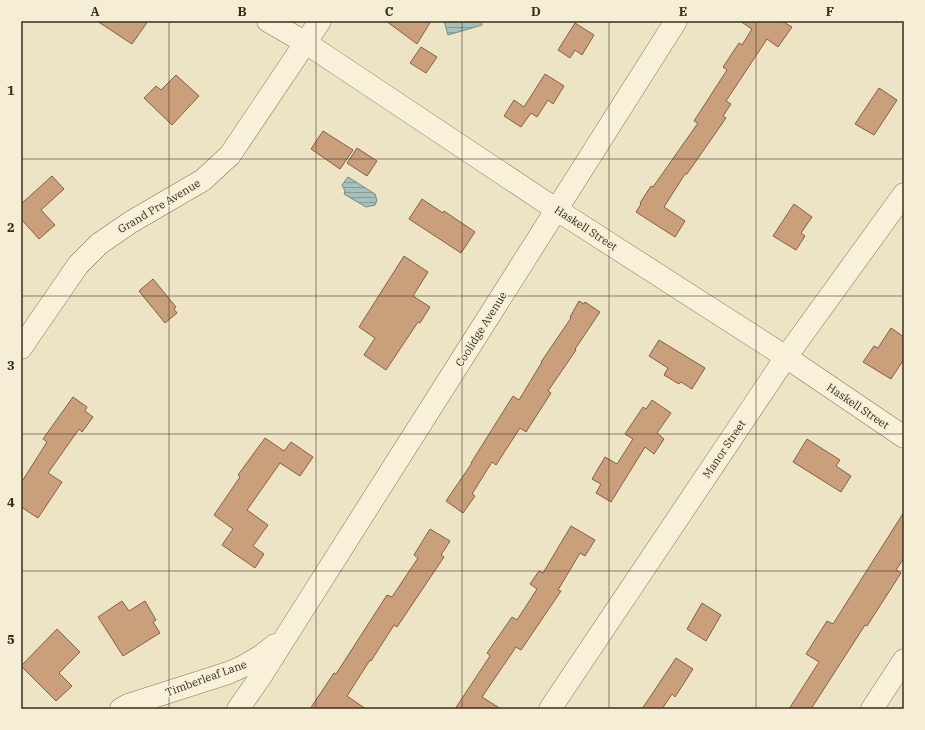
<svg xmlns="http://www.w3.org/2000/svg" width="925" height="730" font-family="'IBM Plex Serif',serif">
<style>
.water{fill:url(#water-rules);stroke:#6d8e88}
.building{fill:#caa07c;stroke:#866042}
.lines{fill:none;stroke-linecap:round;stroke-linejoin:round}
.street-casing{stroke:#87755b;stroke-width:23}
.street{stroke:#f8f0d8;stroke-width:22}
.grid{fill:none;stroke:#382c1f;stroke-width:1;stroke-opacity:0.55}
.labels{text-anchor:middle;stroke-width:3;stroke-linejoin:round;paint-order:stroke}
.street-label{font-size:11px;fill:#382c1f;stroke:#f5edd4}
.neatline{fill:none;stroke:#382c1f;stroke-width:1.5}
.grid-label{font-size:13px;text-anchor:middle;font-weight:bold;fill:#382c1f}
</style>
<defs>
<pattern id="water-rules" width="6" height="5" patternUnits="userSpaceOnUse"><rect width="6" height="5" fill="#a6c0ba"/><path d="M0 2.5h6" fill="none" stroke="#889c97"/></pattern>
</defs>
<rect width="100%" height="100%" fill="#ede3c5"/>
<g class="water">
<polygon points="444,21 481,21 482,25 448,35"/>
<polygon points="348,177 375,194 377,200 375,205 366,207 344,194 345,191 342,185"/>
</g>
<g class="building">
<polygon points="97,21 148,21 132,44"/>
<polygon points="386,21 431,21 417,44"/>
<polygon points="740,21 782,21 792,27 778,47 767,39 726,101 731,104 723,116 726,118 687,174 685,174 664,207 685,221 675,237 636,212 641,204 640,203 651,186 653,187 698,123 694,121 727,70 723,67 739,43 742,45 752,29"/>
<polygon points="575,23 594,35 582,55 575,50 570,58 558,50"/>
<polygon points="421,47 437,57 426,73 410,63"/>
<polygon points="545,74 564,86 553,104 548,100 537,117 531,113 521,127 504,116 514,100 524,107"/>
<polygon points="176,75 199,96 172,125 144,98 156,86 161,90"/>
<polygon points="879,88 897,100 874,135 855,124"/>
<polygon points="323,131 353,150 340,169 311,149"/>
<polygon points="357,148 377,161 367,176 347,163"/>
<polygon points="52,176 64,189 41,210 55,225 39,239 21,219 21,204"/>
<polygon points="422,199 443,213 444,211 475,232 461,253 409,219"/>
<polygon points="794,204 812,217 801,233 805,236 796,250 773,236"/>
<polygon points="404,256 428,272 413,296 430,307 420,323 418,322 386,370 364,355 375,338 359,327"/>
<polygon points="153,279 176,307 174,309 177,313 165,323 139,291"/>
<polygon points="579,301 584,304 585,302 600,312 575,349 576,350 548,391 551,393 526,432 520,428 496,465 492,462 472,494 475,496 463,513 446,501 472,463 471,463 513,396 519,400 542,362 541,362 571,318 570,317"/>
<polygon points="891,328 904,337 904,359 891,379 863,362 874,346 878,348"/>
<polygon points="659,340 705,368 692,389 681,382 679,384 664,375 668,368 649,356"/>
<polygon points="73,397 87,407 85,411 93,417 82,432 79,429 48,473 62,482 38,518 21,507 21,483 47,442 43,439"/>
<polygon points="652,400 671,413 657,433 664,439 654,454 645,447 611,502 596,493 601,484 592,479 605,457 617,464 633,439 625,434 643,407 646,409"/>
<polygon points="265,438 284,451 291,442 313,457 300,476 280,463 247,510 268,525 253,546 264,554 255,568 222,545 233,529 214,515 240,477 238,475"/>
<polygon points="807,439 840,460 836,466 851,476 841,492 793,462"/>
<polygon points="904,512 904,558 896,570 901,573 867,626 865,625 811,709 789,709 819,662 806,654 827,621 833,624"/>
<polygon points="571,526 595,540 585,556 580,553 558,590 561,591 521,650 516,647 482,697 501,709 455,709 490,656 487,653 512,617 517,620 537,589 530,584 539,571 543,573"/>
<polygon points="430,529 450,541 441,555 444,557 397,627 394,625 371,661 370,660 347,696 366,709 310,709 334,673 336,674 387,595 392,597 418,558 414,555"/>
<polygon points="122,601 129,611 145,601 156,620 153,622 160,633 123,656 98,617"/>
<polygon points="702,603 721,615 706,641 687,629"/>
<polygon points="57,629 80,652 59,673 72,686 56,701 21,666"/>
<polygon points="676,658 693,669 675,697 672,694 662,709 642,709"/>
</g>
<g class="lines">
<defs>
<g id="street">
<polyline points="268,21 306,43 557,210 786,357 904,437"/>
<polyline points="21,348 78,265 99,244 131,222 203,180 230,155 320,21"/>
<polyline points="121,709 128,705 228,673 244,666 261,656 275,645"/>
<polyline points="238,709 259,679 676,21"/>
<polyline points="550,709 786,357 904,194"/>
<polyline points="872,709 904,660"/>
</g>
</defs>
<use href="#street" class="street-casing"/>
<use href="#street" class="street"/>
</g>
<path class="grid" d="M169,21V709M316,21V709M462,21V709M609,21V709M756,21V709M21,159H904M21,296H904M21,434H904M21,571H904"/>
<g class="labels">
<g class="street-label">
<text transform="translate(159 206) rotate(-31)" y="4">Grand Pre Avenue</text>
<text transform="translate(586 228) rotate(33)" y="4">Haskell Street</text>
<text transform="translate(481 329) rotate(-58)" y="4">Coolidge Avenue</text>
<text transform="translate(858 406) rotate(34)" y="4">Haskell Street</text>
<text transform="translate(724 449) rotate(-56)" y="4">Manor Street</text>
<text transform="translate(206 678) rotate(-20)" y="4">Timberleaf Lane</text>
</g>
</g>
<rect width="925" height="730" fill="none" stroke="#f5edd4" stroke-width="44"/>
<rect x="22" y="22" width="881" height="686" class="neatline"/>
<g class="grid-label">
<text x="95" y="16">A</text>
<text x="242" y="16">B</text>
<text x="389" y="16">C</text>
<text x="536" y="16">D</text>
<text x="683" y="16">E</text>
<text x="830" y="16">F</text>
<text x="11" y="95">1</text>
<text x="11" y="232">2</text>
<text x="11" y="370">3</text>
<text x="11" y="507">4</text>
<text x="11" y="644">5</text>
</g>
</svg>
